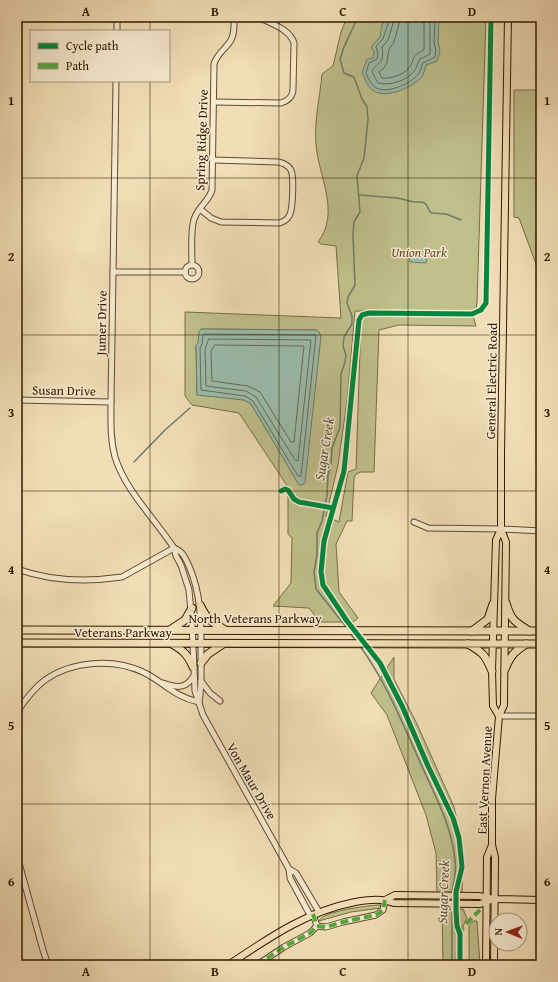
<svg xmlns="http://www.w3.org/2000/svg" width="558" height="982" font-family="'Gentium Book Plus',serif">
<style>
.green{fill:#bfc08b;stroke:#786c46;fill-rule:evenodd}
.water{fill:#9bbcac;stroke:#717b67}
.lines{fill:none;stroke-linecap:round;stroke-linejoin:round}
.shore{stroke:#666a56;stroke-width:1}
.stream{stroke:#717b67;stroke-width:1.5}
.minor-casing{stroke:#624a2e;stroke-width:7}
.major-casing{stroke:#321900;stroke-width:8}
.highway-casing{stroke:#321900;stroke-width:9}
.minor{stroke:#f6ead0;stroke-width:5}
.major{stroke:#f1deb6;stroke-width:6}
.highway{stroke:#f1deb6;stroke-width:7}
.quiet{stroke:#54a940;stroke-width:4;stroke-dasharray:8 4;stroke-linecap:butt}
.cycleway-casing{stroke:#f6ead0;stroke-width:8}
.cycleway{stroke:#00873e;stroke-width:5}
.grid{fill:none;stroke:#321900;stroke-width:1;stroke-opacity:0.55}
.labels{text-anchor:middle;stroke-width:3;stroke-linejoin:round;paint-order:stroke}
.street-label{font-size:13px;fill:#321900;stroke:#f6ead0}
.park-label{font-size:13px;font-style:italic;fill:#5c4b2a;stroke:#f6ead0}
.water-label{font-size:14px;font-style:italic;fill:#57523c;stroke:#f6ead0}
.neatline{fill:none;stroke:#321900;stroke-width:1.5}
.grid-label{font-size:13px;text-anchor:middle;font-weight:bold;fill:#321900}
</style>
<rect width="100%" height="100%" fill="#f1deb6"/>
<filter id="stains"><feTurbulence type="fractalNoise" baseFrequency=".005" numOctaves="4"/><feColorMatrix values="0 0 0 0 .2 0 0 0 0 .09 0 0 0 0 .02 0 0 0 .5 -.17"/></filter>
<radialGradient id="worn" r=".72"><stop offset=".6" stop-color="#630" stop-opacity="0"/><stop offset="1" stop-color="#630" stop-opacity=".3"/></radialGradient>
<g class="green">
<path d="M347,17H486L477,303L476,308L468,313L355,311L347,401L338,465L326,516L339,522L348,472L356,469L361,321L367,315L473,316L476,326L399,325L379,330L374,472H361L356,474L354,478L352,521H347L336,544L339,592L358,618L353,622H320L309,608L273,606L291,583L292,538L288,534V487L239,413L192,405L185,396V312L341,318L336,246L321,244L318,242C341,212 318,176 316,144C314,121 320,97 322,74L333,66L341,32ZM202,329L316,330L319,332L299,484L251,404L244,400L197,394L196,346L198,344Z"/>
<polygon points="514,90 541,90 541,272 539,272 519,218 514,217"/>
<polygon points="394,657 394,679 417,724 454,807 462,841 463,866 462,892 437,893 436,853 426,815 387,715 371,693"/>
<path d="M377,905H380L381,908L351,912L319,921C323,911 366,906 377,905Z"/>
<polygon points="442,909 463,909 467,918 457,939 456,965 443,965"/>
<polygon points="473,921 477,921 480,965 469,965 469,926"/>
</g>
<g class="water">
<path d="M386,17H439L438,42L440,51L437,61L426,65C425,69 424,73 422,77C413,87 387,99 374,91C368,88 365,79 362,73L367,59L373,58L374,52L371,47L380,37L382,25Z"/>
<polygon points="409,255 427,256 426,263 410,262"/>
<polygon points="201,329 316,330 319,332 321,336 305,483 302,485 299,485 251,404 244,400 197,395 196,345 198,343 199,332"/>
</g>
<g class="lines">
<g class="shore">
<path d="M390,17L383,39L376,46L378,54L377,59L369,63L366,73C368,78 370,83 375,87C385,95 411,84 418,74C421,71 421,66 423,63L435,57L436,51L434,42L435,17"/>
<path d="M395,17L388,40L382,47C385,66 376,61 372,72L378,83C389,86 407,81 414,71C417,68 417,63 420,59L430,54V17"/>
<path d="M401,17L394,42L389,49L387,62L384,68L379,72L382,78C390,79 403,75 408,69C416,60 409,57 424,50V17"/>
<polygon points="205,334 316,335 301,476 298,476 253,401 245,396 201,390 200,348 202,344 203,335"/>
<polygon points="209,339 311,340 298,461 295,460 256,397 246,391 206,386 205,350"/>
<polygon points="215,345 304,346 294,442 291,442 260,392 248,386 212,381 211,352"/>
</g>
<g class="stream">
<polyline points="359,195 397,198 414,202 422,202 426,204 430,212 432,213 446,214 461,220"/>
<polyline points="134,462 165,430 190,408"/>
<polyline points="347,628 316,589 314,572 317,555 317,533 322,521 327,495 328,475 331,464 332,448 340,427 341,374 345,362 346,355 343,346 344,337 352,324 352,316 347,303 348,297 355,285 353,235 354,222 360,212 357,176 364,158 368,119 367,107 362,99 354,77 344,73 340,59 344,47 358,17"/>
<polyline points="350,633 356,641"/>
<path d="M360,646C386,682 402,722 420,762C434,794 452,825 455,861C457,872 453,884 452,894"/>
<polyline points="452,965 452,906"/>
</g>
<defs>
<g id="minor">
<polyline points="117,31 117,17"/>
<path d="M116,81L111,402C111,421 110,439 115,457C125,490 155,519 174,548L176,556L181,565L189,590L192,623L195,691L203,715L289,869L290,878L310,915"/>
<path d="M214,102L281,103C288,101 293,96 293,89L294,43C290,29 270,23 258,17"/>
<path d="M200,209L211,218L221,222L279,223C283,222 287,220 289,216C293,211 294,176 291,170C288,165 284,163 278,162L213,160"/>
<circle cx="192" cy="272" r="7"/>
<path d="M192,265C192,253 190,226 195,217C199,206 209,201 212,190L214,64C217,53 226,49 231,40C235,33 234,25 234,17"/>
<polyline points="113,272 185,272"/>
<polyline points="17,400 111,402"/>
<polyline points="414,522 428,528 501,529 541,531"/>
<path d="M174,548C183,551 185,558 189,566C202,596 201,624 201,656C201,672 202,687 199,702"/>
<path d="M17,569C50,581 87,582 122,577L174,548"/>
<polyline points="201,681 210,693 220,701"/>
<path d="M163,683C175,687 185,690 193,677"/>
<path d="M17,712C25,700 34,688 45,680C72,661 113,658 143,672C164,682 174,697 199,702"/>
<polyline points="499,716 541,716"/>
<polyline points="17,856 43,950 48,965"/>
<polyline points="289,869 296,873 319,912"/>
<polyline points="313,914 317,926"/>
<polyline points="257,965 284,947 310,933 317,926 326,927 343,922 376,915 383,910 385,900"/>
</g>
<g id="major">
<polyline points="499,716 493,706 492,671 496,540 501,529"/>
<polyline points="385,900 395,895 479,896 494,899 541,900"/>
<path d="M228,965C269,938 305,912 355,902C369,900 381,898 394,903L480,904L494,899"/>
<polyline points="486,965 487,857 492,845"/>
<polyline points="494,965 495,857 492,845 492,799 499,716 504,705 504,699 506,542 501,529 501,452 508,17"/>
</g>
<g id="highway">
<path d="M506,603C511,620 514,621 529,631"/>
<path d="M200,605C208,621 211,621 225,630"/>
<polyline points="17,630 541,631"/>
<polyline points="170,630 185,620 192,608"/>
<polyline points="472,631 488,619 493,604"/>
<polyline points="17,643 541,644"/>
<path d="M172,644C183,650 188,655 193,667"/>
<path d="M468,644C484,653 485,655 492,671"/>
<polyline points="201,663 208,654 223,644"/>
<path d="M505,669C511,655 514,652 526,644"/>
</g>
</defs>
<use href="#minor" class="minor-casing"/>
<use href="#major" class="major-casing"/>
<use href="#highway" class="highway-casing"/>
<use href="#minor" class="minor"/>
<use href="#major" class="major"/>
<use href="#highway" class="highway"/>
<g class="quiet">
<polyline points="313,914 317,926"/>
<polyline points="460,934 463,927 480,910"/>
<polyline points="235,960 238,965"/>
<polyline points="257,965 284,947 310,933 317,926 326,927 343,922 376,915 383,910 385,900"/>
</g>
<defs>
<g id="cycleway">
<polyline points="281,491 285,489 288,490 294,499 299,502 333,508"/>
<polyline points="460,965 460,934 457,926 456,910 456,892 462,867 459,838 453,818 428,766 402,706 380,663 347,621 323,585 321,572 324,541 344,471 359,320 362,315 369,313 472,314 481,310 486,303 491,17"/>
</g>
</defs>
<use href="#cycleway" class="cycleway-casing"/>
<use href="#cycleway" class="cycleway"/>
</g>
<path class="grid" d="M150,17V31M279,17V965M408,17V965M150,81V965M17,178H541M17,335H541M17,491H541M17,647H541M17,804H541"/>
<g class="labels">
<g class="street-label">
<text transform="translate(201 140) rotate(-88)" y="5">Spring Ridge Drive</text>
<text transform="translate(101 323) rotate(-89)" y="5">Jumer Drive</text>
<text transform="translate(491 381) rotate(-89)" y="5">General Electric Road</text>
<text transform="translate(64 390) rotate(1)" y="5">Susan Drive</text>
<text x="255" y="623">North Veterans Parkway</text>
<text x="123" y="637">Veterans Parkway</text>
<text transform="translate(484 780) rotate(-87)" y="5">East Vernon Avenue</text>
<text transform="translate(252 781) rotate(60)" y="5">Von Maur Drive</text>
</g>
<g class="park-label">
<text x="419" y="257">Union Park</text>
</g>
<g class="water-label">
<text transform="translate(324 449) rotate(-81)" y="5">Sugar Creek</text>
<text transform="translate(443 892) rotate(-88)" y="5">Sugar Creek</text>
</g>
</g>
<rect width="558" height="982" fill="none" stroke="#f1deb6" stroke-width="44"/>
<rect x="30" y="30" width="140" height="52" fill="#f6ead0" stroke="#a8967d"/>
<rect x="38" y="43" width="20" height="6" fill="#00873e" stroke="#a8967d"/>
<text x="66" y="50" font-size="12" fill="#321900">Cycle path</text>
<rect x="38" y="63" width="20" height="6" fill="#54a940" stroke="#a8967d"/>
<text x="66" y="70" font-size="12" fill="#321900">Path</text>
<g transform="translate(508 932) rotate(271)"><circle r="19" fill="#f6ead0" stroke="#a8967d"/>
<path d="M0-3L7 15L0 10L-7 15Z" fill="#8f2418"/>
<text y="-6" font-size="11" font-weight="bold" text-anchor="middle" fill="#321900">N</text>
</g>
<rect x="22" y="22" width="514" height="938" class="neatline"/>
<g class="grid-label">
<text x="86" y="16">A</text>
<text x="215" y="16">B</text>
<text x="343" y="16">C</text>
<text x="472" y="16">D</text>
<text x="11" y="105">1</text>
<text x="547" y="105">1</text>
<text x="11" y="261">2</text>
<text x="547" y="261">2</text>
<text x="11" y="417">3</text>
<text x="547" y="417">3</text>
<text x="11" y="574">4</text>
<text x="547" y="574">4</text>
<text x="11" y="730">5</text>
<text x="547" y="730">5</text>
<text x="11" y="886">6</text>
<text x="547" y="886">6</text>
<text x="86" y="976">A</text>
<text x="215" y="976">B</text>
<text x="343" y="976">C</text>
<text x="472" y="976">D</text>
</g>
<rect width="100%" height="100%" filter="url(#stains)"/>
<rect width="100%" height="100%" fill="url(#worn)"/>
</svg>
